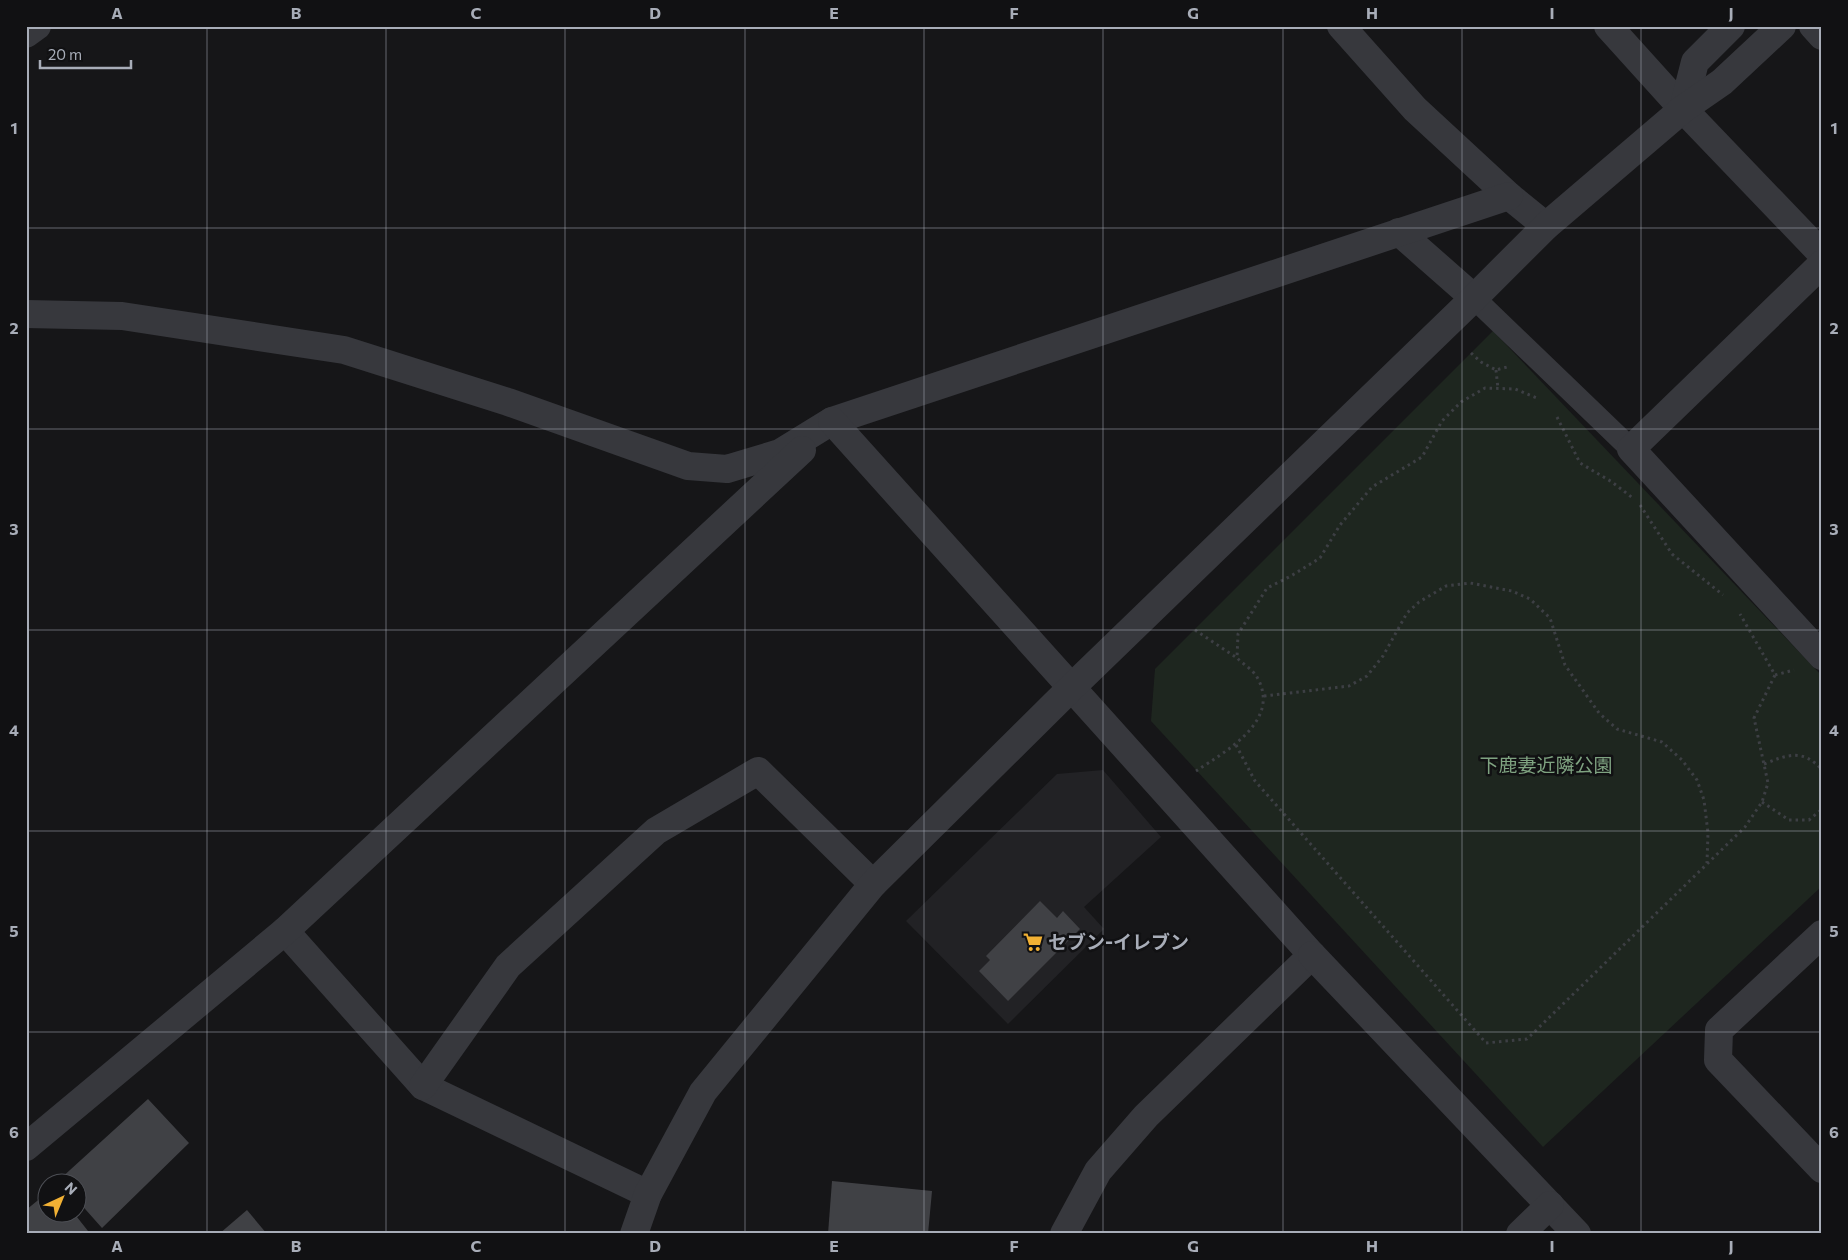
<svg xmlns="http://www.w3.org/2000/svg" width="1848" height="1260" font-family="Commissioner,'Noto Sans JP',sans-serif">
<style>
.built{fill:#222225}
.green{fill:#1e261f}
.building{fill:#404145}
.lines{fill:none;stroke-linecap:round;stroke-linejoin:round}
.path{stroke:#3d3f44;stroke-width:3;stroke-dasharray:2.5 4;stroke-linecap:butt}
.pedestrian{stroke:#37383d;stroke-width:22}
.minor{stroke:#37383d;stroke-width:28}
.tertiary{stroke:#37383d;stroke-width:28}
.grid{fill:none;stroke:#a8adb8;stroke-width:1;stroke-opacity:0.55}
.labels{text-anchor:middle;stroke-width:5;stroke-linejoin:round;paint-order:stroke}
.park-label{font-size:19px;fill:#7fa381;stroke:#111113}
.poi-label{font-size:19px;font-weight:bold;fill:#a8adb8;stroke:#111113;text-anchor:start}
.neatline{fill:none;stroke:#a8adb8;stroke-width:2}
.grid-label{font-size:16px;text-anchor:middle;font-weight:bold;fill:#a8adb8}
</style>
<rect width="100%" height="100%" fill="#161618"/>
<polygon class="built" points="1103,770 1161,837 1084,907 1104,929 1008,1024 906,921 1057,774"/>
<polygon class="green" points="1493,331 1822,676 1822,886 1543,1147 1151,721 1155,669"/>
<g class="building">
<polygon points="1040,901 1057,918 1063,911 1080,929 1008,1001 979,971 990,960 986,956"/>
<polygon points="148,1099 189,1143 102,1228 78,1201 78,1182 61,1182 59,1180"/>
<polygon points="832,1181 932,1191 928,1234 828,1234"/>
<polygon points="48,1192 48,1212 73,1212 88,1231 84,1234 26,1234 26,1210"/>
<polygon points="247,1210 267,1234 219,1234"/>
</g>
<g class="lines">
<g class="path">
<polyline points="1471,353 1481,362 1496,370 1507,367"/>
<polyline points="1496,370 1498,389"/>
<polyline points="1557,417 1580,463 1612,482 1634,499"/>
<polyline points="1640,505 1672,554 1723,595"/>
<polyline points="1195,630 1237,658"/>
<polyline points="1775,675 1794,670"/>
<polyline points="1264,696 1349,686 1367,676 1383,656 1407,613 1419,602 1446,586 1470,583 1512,591 1530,599 1550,618 1565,665 1599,713 1617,729 1662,742 1682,760 1697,780 1704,800 1708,833 1707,863"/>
<polyline points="1236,745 1255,781 1486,1043 1527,1039 1745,827 1762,802 1768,783 1754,718 1775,675 1740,614"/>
<path d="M1764,764C1787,755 1803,748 1822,770"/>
<path d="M1196,771C1226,751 1282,721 1257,677C1253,670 1243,664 1237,658L1238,634L1267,588L1291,576L1320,558L1340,525L1372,487L1422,457L1442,421L1461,402L1485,388L1515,389L1539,399"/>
<polyline points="1762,802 1789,820 1809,820 1822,809"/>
</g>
<polyline class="pedestrian" points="1474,298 1631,449"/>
<g class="minor">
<polyline points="1341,26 1415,109 1509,196 1546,226"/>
<polyline points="1813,26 1822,36"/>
<polyline points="26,34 37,26"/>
<polyline points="1683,109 1822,254"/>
<polyline points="1399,232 1474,298"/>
<polyline points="1822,264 1631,449 1822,656"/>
<polyline points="26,314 122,316 344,350 508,402 688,466 727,469 780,453 832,421 1509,196"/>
<polyline points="832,421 1312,955 1146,1116 1098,1171 1064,1234"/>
<polyline points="285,931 423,1086 648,1194"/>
<polyline points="1822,934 1719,1030 1718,1060 1822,1169"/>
<polyline points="1312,955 1577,1234"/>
<polyline points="423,1086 508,966 656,831 758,771 873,884"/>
<polyline points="26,1147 285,931 802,450"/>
<polyline points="1520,1234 1550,1205"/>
</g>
<g class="tertiary">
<polyline points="1608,26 1683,109"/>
<polyline points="1683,109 1695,62 1731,26"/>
<polyline points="634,1234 648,1194 703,1092 873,884 1072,687 1474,298 1546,226 1683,109 1722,82 1782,26"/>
</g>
</g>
<path class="grid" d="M207,26V1234M386,26V1234M565,26V1234M745,26V1234M924,26V1234M1103,26V1234M1283,26V1234M1462,26V1234M1641,26V1234M26,228H1822M26,429H1822M26,630H1822M26,831H1822M26,1032H1822"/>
<defs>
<symbol id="supermarket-bare" viewBox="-9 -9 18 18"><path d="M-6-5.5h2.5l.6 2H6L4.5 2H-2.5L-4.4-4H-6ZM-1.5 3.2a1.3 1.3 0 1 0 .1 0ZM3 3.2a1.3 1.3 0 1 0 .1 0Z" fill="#f2b134" stroke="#111113" stroke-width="2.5" paint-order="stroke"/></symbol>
</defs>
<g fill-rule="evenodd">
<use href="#supermarket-bare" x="1019" y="928" width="28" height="28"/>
</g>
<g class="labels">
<g class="park-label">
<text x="1546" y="772">下鹿妻近隣公園</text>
</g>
<g class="poi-label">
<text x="1048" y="949">セブン-イレブン</text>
</g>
</g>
<rect width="1848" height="1260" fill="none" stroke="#111113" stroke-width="55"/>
<g transform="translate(62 1198) rotate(44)"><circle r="24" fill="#111113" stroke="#4d4f55"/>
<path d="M0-4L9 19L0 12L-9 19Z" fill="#f2b134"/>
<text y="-8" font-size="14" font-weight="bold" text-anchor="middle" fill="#a8adb8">N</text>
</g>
<path d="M40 60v8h91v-8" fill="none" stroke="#a8adb8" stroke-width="2.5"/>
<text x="48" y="60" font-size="15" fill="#a8adb8" stroke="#111113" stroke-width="4" paint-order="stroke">20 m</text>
<rect x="28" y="28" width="1792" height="1204" class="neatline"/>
<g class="grid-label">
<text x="117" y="19">A</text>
<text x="296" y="19">B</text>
<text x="476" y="19">C</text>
<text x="655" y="19">D</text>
<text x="834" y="19">E</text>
<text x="1014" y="19">F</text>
<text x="1193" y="19">G</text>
<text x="1372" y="19">H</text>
<text x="1552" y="19">I</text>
<text x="1731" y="19">J</text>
<text x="14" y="134">1</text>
<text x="1834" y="134">1</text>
<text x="14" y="334">2</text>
<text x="1834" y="334">2</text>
<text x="14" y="535">3</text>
<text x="1834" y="535">3</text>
<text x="14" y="736">4</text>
<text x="1834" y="736">4</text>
<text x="14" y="937">5</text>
<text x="1834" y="937">5</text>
<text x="14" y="1138">6</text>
<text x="1834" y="1138">6</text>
<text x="117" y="1252">A</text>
<text x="296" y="1252">B</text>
<text x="476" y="1252">C</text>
<text x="655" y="1252">D</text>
<text x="834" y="1252">E</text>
<text x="1014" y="1252">F</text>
<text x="1193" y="1252">G</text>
<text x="1372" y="1252">H</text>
<text x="1552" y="1252">I</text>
<text x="1731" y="1252">J</text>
</g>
</svg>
